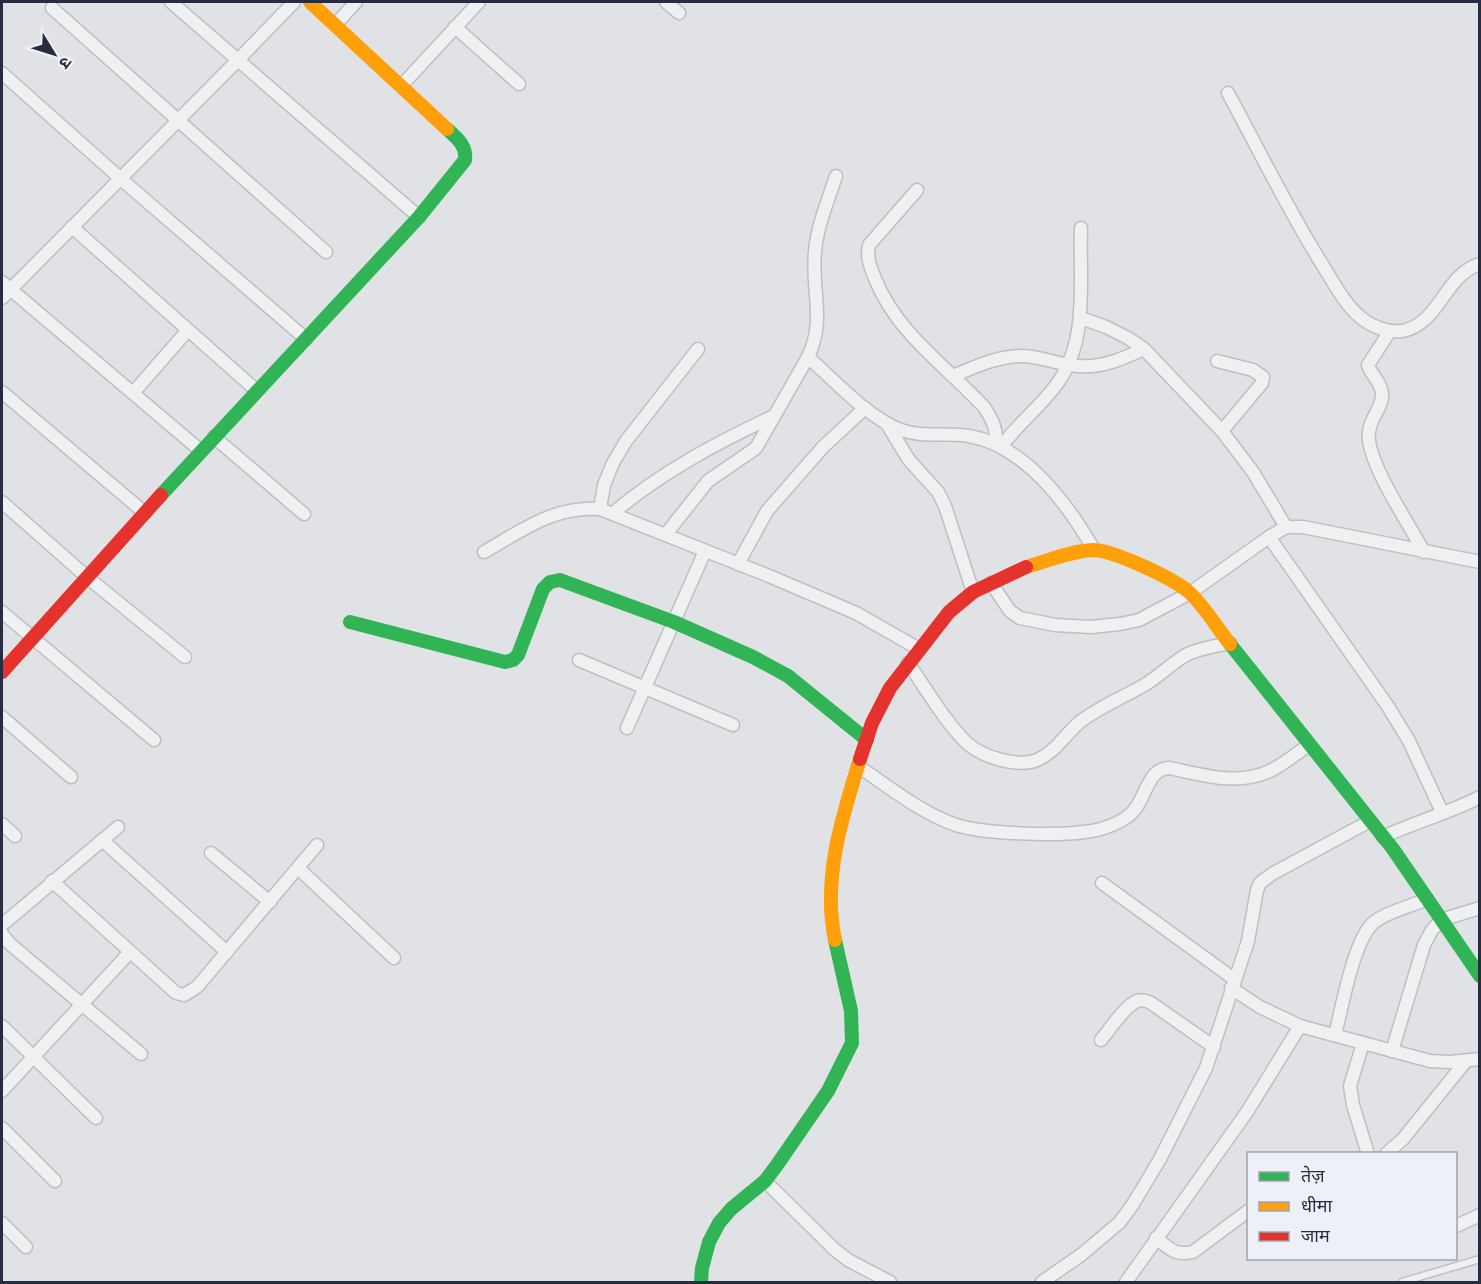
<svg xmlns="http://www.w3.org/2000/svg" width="1481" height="1284" font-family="Ubuntu,'Noto Sans Devanagari',sans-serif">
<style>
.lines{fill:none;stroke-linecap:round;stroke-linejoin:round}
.lane-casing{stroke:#bdbfc3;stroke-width:9}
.street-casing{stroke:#bdbfc3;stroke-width:15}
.lane{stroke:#eff0f2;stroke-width:6}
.street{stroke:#eff0f2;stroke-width:12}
.fast{stroke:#30b455;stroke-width:14}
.slow{stroke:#ff9f0a;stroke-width:14}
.jam{stroke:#e5322d;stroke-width:14}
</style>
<rect width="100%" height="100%" fill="#e0e2e5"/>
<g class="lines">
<defs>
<polyline id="lane" points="1402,1282 1480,1259"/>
<g id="street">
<polyline points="171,2 419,217"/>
<polyline points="666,2 679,13"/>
<polyline points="52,8 326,252"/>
<polyline points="336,24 356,2"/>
<polyline points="455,27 519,84"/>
<polyline points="2,73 121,179 306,339"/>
<polyline points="402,85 479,2"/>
<path d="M1228,93C1260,152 1289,212 1325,269C1335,285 1345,304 1360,317C1371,326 1387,333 1402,331C1439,325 1445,274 1480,264"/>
<path d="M917,190L869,245C866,259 871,268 876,281C898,334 946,366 984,407C992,419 997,428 996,443"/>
<polyline points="72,227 257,391"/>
<polyline points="2,282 201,451"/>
<polyline points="2,298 238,60 294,2"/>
<polyline points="1081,318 1106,327 1128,338 1144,349 1222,431 1253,472 1286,527"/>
<path d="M1390,331L1368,365C1371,375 1381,382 1382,393C1384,408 1366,420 1369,441C1374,473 1408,522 1424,552"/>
<path d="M808,357C835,381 867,417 901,430C923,438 947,432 969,436C1024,445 1068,504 1094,550"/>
<polyline points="1217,361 1253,370 1263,377 1262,383 1222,431"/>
<path d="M953,376C974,367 996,357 1019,356C1039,355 1058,365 1078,366C1102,368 1122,359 1144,349"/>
<polyline points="2,392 145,513"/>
<polyline points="133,393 188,330"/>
<polyline points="887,424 909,460 938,492 945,506 973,592"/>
<polyline points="214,437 304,514"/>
<path d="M1001,447C1018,423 1042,406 1059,381C1089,337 1079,278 1081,228"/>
<polyline points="2,502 87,577 185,657"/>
<polyline points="600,509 604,485 613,463 626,441 698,349"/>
<path d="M613,513C662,472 716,443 774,416"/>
<path d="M666,534L708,481L756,448L808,357C826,319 811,290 815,252C817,226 828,201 836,176"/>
<polyline points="1269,537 1387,705 1409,741 1442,812"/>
<path d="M484,552C523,530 553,506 600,509L769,576L856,613L919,649"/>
<polyline points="738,564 767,511 823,447 865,408"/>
<polyline points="991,583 1010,611 1020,618 1055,625 1091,627 1120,624 1139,620 1190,593 1269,537 1286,527 1303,527 1480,562"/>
<polyline points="2,612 154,740"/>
<polyline points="579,660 733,725"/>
<path d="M908,663C925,687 947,725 968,744C983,757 1018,768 1037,760C1056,752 1066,733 1081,721C1100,707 1121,698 1141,687C1158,678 1170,664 1186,655C1199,648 1216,646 1230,643"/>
<polyline points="2,717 71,777"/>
<polyline points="627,728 705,551"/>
<path d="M858,766C889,787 921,813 956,825C985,834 1055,836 1084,832C1098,831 1116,825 1127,817C1147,803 1145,769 1169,768C1204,775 1236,786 1270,771C1284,764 1297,753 1309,745"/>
<polyline points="2,824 15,836"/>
<path d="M1383,837C1415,822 1449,813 1480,797"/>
<polyline points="102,840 227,952"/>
<polyline points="211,853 270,902"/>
<polyline points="298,868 394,958"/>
<polyline points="52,881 176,993 184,995 197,987 317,845"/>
<polyline points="1102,883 1234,979"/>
<polyline points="2,925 118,827"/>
<polyline points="2,934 10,944 141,1054"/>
<polyline points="1231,988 1260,1007 1300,1026 1430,1061 1450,1062 1480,1059"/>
<polyline points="2,1026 96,1118"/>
<path d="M1335,1035C1342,1007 1353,944 1372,924C1383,913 1412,906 1427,899"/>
<path d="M1101,1040C1109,1030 1126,1005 1137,1001C1142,999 1147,1001 1151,1003L1214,1047"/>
<polyline points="1363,1043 1350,1086 1353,1105 1368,1154"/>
<polyline points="1392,1051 1424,945 1432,930 1441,920 1480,908"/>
<polyline points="2,1091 130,952"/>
<polyline points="2,1128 55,1181"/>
<polyline points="1386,1154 1403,1139 1466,1061"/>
<polyline points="765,1181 834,1249 848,1260 890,1282"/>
<polyline points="2,1223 26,1247"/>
<polyline points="1456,1226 1480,1215"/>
<path d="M1156,1238C1170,1249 1175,1256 1193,1252L1248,1211"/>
<polyline points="1042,1282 1081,1255 1120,1222 1133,1204 1160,1159 1206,1068 1248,941 1257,890 1260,883 1272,874 1370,821"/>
<polyline points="1126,1282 1247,1112 1300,1026"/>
</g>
</defs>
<use href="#lane" class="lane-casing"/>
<use href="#street" class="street-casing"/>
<use href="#lane" class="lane"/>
<use href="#street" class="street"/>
<g class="fast">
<path d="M161,495L419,217L465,160C467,146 457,138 447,129"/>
<polyline points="350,622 505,662 513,660 518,655 543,589 550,582 560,580 674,622 753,657 788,676 867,740"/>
<polyline points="1230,644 1393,849 1480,976"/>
<polyline points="701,1282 702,1268 709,1242 719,1223 731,1209 765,1181 777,1165 828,1091 852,1043 851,1011 835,940"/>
</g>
<g class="slow">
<polyline points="310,2 447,129"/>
<path d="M1026,567C1047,561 1071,551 1093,550C1113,550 1175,579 1190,593C1205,607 1217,628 1230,644"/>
<path d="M835,940C822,879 842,817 860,759"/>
</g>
<g class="jam">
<polyline points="2,672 161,495"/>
<polyline points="860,759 872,723 890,688 949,612 973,592 1026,567"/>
</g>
</g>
<rect width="1481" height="1284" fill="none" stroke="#262d40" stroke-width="6"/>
<rect x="1247" y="1152" width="210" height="108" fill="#edf0f6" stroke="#9da2ad" stroke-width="1.5"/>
<rect x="1259" y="1172" width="30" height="9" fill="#30b455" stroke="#9da2ad" stroke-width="1.5"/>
<text x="1301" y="1182" font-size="18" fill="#262d40">तेज़</text>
<rect x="1259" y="1202" width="30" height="9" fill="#ff9f0a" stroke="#9da2ad" stroke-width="1.5"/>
<text x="1301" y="1212" font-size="18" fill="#262d40">धीमा</text>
<rect x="1259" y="1232" width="30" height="9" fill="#e5322d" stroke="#9da2ad" stroke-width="1.5"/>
<text x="1301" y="1242" font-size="18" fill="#262d40">जाम</text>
<g transform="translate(54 54) rotate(128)" stroke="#edf0f6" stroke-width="4.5" paint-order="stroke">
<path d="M0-4.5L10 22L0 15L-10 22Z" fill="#262d40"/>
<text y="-9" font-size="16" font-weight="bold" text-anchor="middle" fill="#262d40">उ</text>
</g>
</svg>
